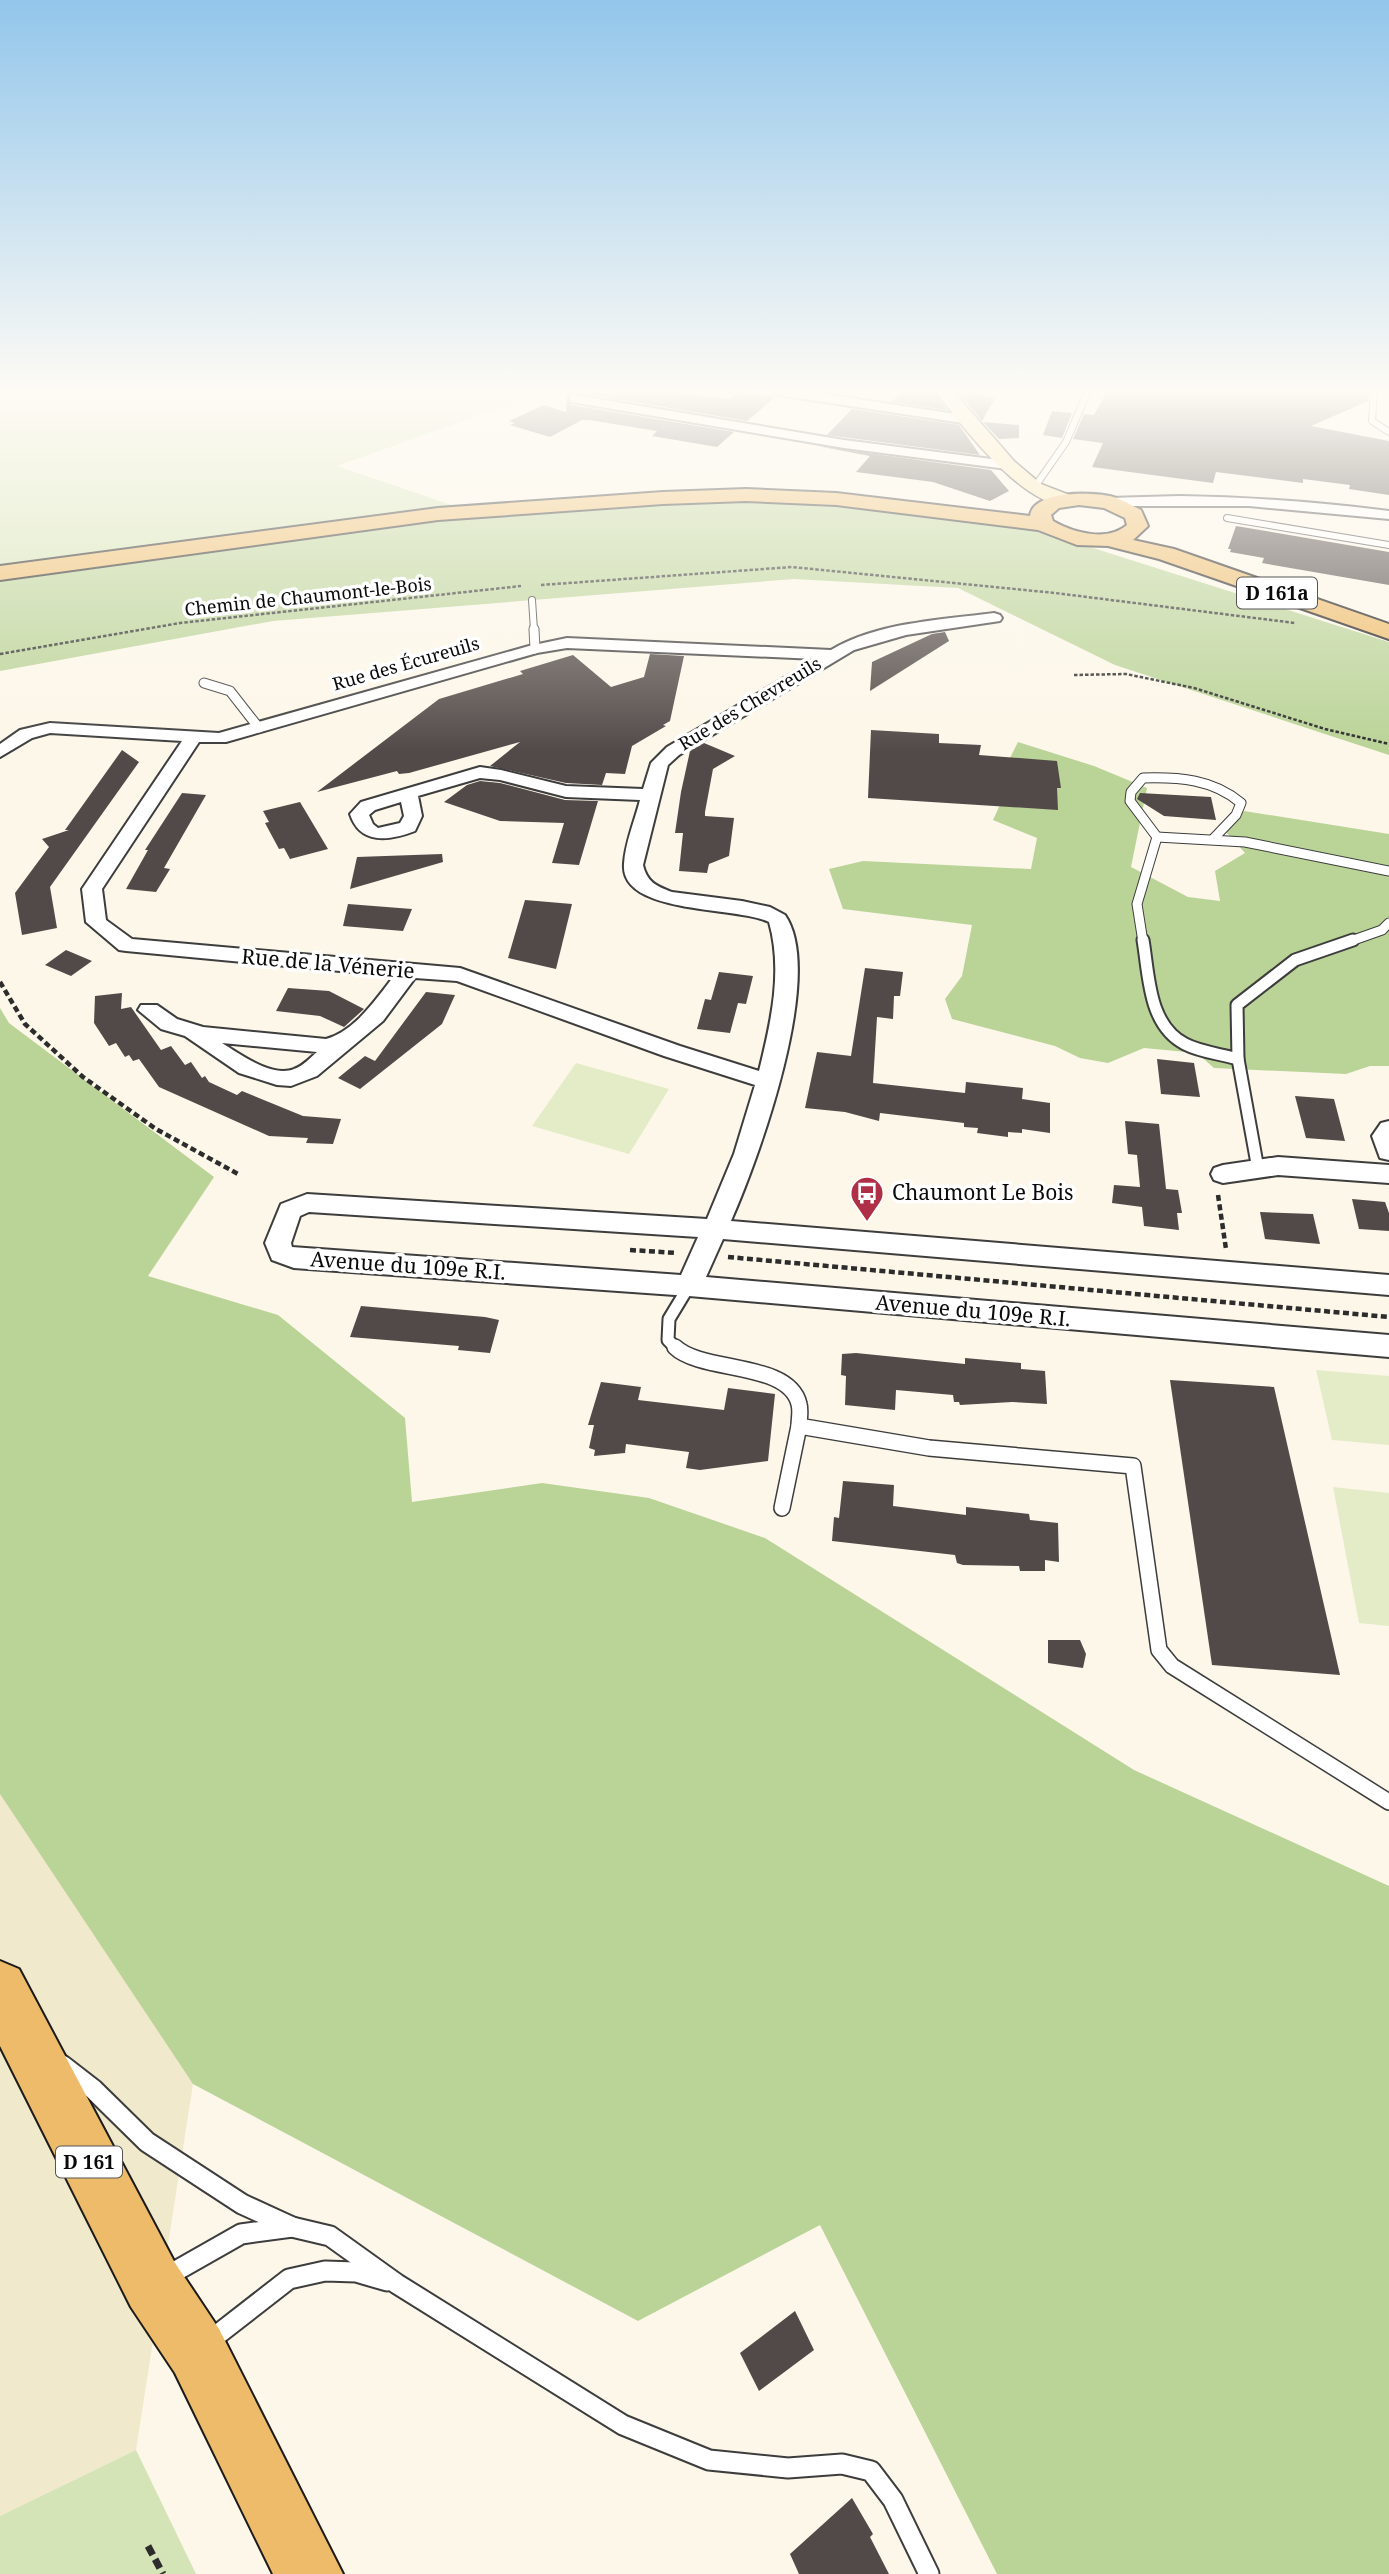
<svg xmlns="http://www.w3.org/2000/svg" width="1389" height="2574" font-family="'Noto Serif',serif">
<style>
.farmland{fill:#f1e9cc}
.green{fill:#d4e4b6}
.forest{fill:#bad397}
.pitch{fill:#e4ecc7}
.building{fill:#524a48}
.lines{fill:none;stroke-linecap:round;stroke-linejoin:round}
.lane-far4-casing{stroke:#3d3d3d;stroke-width:8}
.lane-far3-casing{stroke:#3d3d3d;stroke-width:11}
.lane-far2-casing{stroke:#3d3d3d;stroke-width:15}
.lane-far1-casing{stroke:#3d3d3d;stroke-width:18}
.lane-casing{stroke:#3d3d3d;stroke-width:23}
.street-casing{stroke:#3d3d3d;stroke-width:4}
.secondary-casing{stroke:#2c2c2c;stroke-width:3}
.primary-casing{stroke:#1b1b1b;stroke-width:4}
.path-far2{stroke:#2c2c2c;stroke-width:2.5;stroke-dasharray:3.5 2;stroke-linecap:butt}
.path-far1{stroke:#2c2c2c;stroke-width:4.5;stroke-dasharray:6 3.5;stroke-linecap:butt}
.path{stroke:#2c2c2c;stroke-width:7;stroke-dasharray:10 5;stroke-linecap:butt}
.lane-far4{stroke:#fff;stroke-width:6}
.lane-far3{stroke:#fff;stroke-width:9}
.lane-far2{stroke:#fff;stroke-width:11}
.lane-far1{stroke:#fff;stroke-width:15}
.lane{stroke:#fff;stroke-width:19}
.street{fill:#fff;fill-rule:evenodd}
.secondary{fill:#f8e5a9;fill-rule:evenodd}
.primary{fill:#edbb69;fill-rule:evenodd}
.labels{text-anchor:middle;stroke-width:7;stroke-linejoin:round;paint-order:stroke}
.far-street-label{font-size:18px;fill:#0a0a0a;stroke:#fff}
.shield{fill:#fff;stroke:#545454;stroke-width:2}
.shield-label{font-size:19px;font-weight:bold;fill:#0a0a0a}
.street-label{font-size:21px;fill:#0a0a0a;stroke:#fff}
.poi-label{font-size:21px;fill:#0a0a0a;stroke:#fff;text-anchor:start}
</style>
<rect width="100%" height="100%" fill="#fdf7e9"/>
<polygon class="farmland" points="0,1794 193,2084 136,2450 0,2516"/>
<g class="green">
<polygon points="0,391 547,391 337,466 475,513 0,581"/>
<polygon points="136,2450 196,2574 0,2574 0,2516"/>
</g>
<g class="forest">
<polygon points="777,501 1024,526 1389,642 1389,755 1115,665 958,588 794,579 273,621 0,671 0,581 475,513"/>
<polygon points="1018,742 1094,766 1147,788 1131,867 1188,897 1220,901 1215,871 1245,853 1226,832 1244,811 1389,834 1389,1066 1370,1066 1346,1074 1214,1068 1197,1053 1144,1048 1108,1063 1080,1058 1055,1046 952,1019 945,999 962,976 972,925 843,909 829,869 863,861 1031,869 1037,838 993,820 1005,794 998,782"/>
<polygon points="0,1008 9,1023 214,1177 148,1276 278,1315 405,1418 412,1502 542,1483 649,1498 765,1538 1134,1770 1389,1886 1389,2574 997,2574 820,2225 638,2321 193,2084 0,1794"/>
</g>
<g class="pitch">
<polygon points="576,1063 669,1089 629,1154 532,1126"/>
<polygon points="1316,1370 1389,1376 1389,1445 1332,1440"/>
<polygon points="1333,1487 1389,1493 1389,1626 1359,1623"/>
</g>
<g class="building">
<polygon points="567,391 662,391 730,399 738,392 775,397 747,421 575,392 569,394 571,405 734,432 717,447 652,436 657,431 589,420 582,420 550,437 510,425 515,423 509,421 544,405 566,412"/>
<polygon points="902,391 934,391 947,410 892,402"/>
<polygon points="957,391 986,394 984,397 995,398 982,421"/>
<polygon points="1107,391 1368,391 1368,401 1311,426 1389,441 1389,495 1349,489 1350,485 1303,479 1303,483 1216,472 1213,483 1092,467 1103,443 1073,439 1084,414 1094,415"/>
<polygon points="852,409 959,425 980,455 827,435"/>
<polygon points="1052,411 1072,413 1062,438 1043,435"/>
<polygon points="983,422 1019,425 1019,438 999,439"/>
<polygon points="817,446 991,470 1009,491 990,501 933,482 856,472 870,456"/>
<polygon points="1236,526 1389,552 1389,585 1262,563 1264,558 1230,552 1231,549 1228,549"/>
<polygon points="945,632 949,641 870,691 872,662 932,634"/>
<polygon points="650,654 684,656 670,721 663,725 666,726 632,746 625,774 606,773 602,785 566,783 490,766 520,742 409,773 399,774 397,771 317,792 439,699 523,674 520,671 573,655 611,687 644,677"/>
<polygon points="871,730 939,734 939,743 981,745 979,755 1057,761 1061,788 1057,788 1058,810 868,798"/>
<polygon points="704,743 735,756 713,769 705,812 705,816 734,818 729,856 709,864 707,873 679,871 683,833 675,833 681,792 690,751"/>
<polygon points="122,750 139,762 50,887 57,928 22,935 15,893 49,847 42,839 69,830 65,830"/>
<polygon points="480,781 500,783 565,800 598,801 579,865 552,863 564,823 500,821 444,802 467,785"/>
<polygon points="182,793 206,795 164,868 170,869 156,892 126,889 148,850 145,850"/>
<polygon points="1140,793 1211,797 1216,820 1164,816 1137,799"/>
<polygon points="300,802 328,849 290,859 284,848 279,849 265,823 269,822 263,811"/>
<polygon points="442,854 443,862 350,889 357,857"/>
<polygon points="525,900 572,904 556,969 508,958"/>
<polygon points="348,904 412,909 403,931 343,926"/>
<polygon points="66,950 92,961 71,976 45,965"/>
<polygon points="865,968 903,972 900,996 894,996 893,1019 877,1017 873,1083 965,1093 966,1082 1023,1088 1022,1099 1050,1103 1050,1133 1022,1129 1022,1133 1008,1132 1008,1137 977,1133 978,1128 964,1127 964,1123 880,1113 879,1121 845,1112 805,1108 817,1052 851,1056"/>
<polygon points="719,972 753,976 746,1004 738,1003 730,1033 697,1029 705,999 711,1000"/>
<polygon points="288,988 329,991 364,1009 344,1027 320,1016 276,1011"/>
<polygon points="426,992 455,995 442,1024 360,1089 338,1078 365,1056 375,1061"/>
<polygon points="122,993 121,1009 131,1007 161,1050 171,1046 185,1065 191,1062 202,1078 205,1076 209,1082 237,1095 242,1091 303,1116 341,1119 333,1144 306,1143 308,1138 269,1136 159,1087 139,1059 133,1061 129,1055 125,1057 116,1043 109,1046 94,1023 95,996"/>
<polygon points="1157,1059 1194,1063 1200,1097 1161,1094"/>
<polygon points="1295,1096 1334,1099 1345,1141 1306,1138"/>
<polygon points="1125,1121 1159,1124 1166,1189 1178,1190 1182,1213 1177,1213 1179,1230 1144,1226 1142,1207 1112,1203 1114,1185 1140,1187 1137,1155 1128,1154"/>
<polygon points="1352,1199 1385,1202 1389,1213 1389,1231 1359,1229"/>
<polygon points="1260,1212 1313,1214 1320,1244 1265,1239"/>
<polygon points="361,1306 485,1317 499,1320 490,1353 458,1350 459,1346 350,1337"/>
<polygon points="856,1353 965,1364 965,1358 1021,1363 1021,1369 1045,1371 1047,1404 1012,1402 960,1405 959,1402 954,1402 953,1395 896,1390 895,1410 845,1405 846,1376 841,1375 842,1354"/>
<polygon points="1170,1380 1274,1387 1340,1675 1212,1665"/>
<polygon points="601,1382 641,1387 638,1400 724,1410 728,1388 775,1394 768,1461 700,1470 686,1468 689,1452 626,1444 625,1453 594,1456 595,1450 589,1448 594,1425 588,1425"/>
<polygon points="843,1481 894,1485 893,1506 966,1515 966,1507 1029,1514 1030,1520 1058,1523 1059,1562 1045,1560 1045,1571 1020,1571 1019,1566 963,1565 957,1563 955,1555 832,1541 834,1517 839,1518"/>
<polygon points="1048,1640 1080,1640 1086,1654 1083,1668 1048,1663"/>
<polygon points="795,2311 814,2350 759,2391 740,2353"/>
<polygon points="852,2498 873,2534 870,2537 889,2574 799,2574 790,2554"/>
</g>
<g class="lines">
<defs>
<g id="lane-far4">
<polyline points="1374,391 1372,421 1389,432"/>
<polyline points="1034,488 1066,442 1088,391"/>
<polyline points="1227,518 1389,545"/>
<polyline points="532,600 534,630"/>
</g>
<g id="lane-far3">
<polyline points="534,629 535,649"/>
<polyline points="204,683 230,691 259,728"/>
<path d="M1157,837L1130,801L1131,792L1143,778C1179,777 1213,779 1241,803L1236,815L1214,838"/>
<polyline points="1143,942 1137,904 1157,837 1245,842 1389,871"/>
<polyline points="1348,942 1382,930 1389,923"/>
</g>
<g id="lane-far2">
<path d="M1143,940C1149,975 1148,1025 1185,1044C1200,1052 1221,1054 1238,1059L1237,1005L1295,960L1353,940"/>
<polyline points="1238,1059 1258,1169"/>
<polyline points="677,1349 668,1340 669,1319 689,1286"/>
</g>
<g id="lane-far1">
<path d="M675,1347C702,1373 789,1361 799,1404C801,1411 799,1419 799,1426L929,1448L1133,1466L1159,1650L1172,1666L1389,1802"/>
<polyline points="782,1508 799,1426"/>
</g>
<g id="lane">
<polyline points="62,2065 93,2089 147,2142 242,2204 292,2227"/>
<polyline points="167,2276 241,2234 292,2227 330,2236 397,2284 623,2425 709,2460 788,2468 842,2464 871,2471 893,2500 929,2574"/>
<polyline points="208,2342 289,2279 325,2271 356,2272 387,2281"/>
</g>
<g id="street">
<polygon points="772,391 804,391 969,416 975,420 969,424 778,395"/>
<polygon points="575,395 844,440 1007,461 1014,465 1007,469 844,448 571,402 571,396"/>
<path d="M1179,496C1249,497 1319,502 1389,511V519L1249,506H1108L1101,502L1108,498Z"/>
<path d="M994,613L1000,615L1002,618L1000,621L906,635L854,650L679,755L668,765L643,865C647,882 656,886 672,892L742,901L770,907L785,915C826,974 758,1160 731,1221L1389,1275V1295L723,1239L706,1277L1389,1335V1357L689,1296L294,1268L272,1260L265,1243L281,1204L307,1194L707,1219L734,1154L755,1085L664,1056L457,981L415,978L383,1021L317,1076L291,1086L277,1085L239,1073L185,1036L161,1029L138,1010L141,1005H157L177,1019L203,1027L326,1039C355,1031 376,999 394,976L126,951L119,950L86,922L82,889L182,741L50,733L32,738L0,757V744L20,730L50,723L219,733L529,646L567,638L831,650C878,622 941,620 994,613ZM567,648L816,659L667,747L651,763L643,789L566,786L501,770L480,767L361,802L350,814C360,845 389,841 415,831L422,816L418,796L480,778L500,780L566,797L640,800C635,820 625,843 624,864C620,915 736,906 769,922C783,971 771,1022 759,1071L680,1046L460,968L132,939L106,920L102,889L199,742H226L537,653ZM401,802L404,816L400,823L378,828L373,824L369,815L375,810ZM222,1043L317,1052C310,1058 303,1066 294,1069C272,1078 240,1054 222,1043ZM309,1212L698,1237L681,1275L292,1247L291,1243L300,1216Z"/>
<polygon points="1389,1121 1389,1160 1380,1158 1372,1136 1381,1123"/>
<polygon points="1278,1157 1389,1165 1389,1183 1278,1175 1223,1183 1214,1180 1211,1174 1214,1168 1223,1165"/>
</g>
<path id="secondary" d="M936,391H953L1014,461L1041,484L1072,496L1075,500L1072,504C1029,515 959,423 936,391Z"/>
<g id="primary">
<path d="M746,489L836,493L1030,516C1033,490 1091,492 1110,496C1121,499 1131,505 1141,510L1148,526L1133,540L1174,549L1389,624V639L1159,559L1108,546L1077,545L1038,530L836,505L746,501L663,504L438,520L0,580V566L438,508L663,492ZM1079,505L1104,508L1125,518L1127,525C1107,542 1074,533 1053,521L1051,515L1059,508Z"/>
<polygon points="0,1961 19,1969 175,2263 219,2329 343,2574 273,2574 175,2373 131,2307 0,2046"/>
</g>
</defs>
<use href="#lane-far4" class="lane-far4-casing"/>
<use href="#lane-far3" class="lane-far3-casing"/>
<use href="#lane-far2" class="lane-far2-casing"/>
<use href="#lane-far1" class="lane-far1-casing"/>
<use href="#lane" class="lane-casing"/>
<use href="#street" class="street-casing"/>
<use href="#secondary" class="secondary-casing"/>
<use href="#primary" class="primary-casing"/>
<g class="path-far2">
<polyline points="541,585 792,567 1055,593 1295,623"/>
<polyline points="0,654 180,623 521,586"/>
<polyline points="1074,675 1126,674 1194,688 1325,729 1389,744"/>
</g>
<g class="path-far1">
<polyline points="0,982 25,1024 83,1077 156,1129 238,1174"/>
<polyline points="1218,1195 1226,1249"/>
<polyline points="630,1250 677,1253"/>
<polyline points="728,1257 1389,1317"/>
</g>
<polyline class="path" points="148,2546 163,2574"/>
<use href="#lane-far4" class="lane-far4"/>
<use href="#lane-far3" class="lane-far3"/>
<use href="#lane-far2" class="lane-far2"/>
<use href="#lane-far1" class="lane-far1"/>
<use href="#lane" class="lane"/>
<use href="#street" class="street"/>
<use href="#secondary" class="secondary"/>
<use href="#primary" class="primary"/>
</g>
<linearGradient id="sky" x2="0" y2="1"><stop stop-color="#92c6eb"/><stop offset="0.52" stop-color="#fefbf5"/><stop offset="1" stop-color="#fefbf5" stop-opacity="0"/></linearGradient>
<rect width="1389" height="752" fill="url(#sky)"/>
<defs>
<symbol id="bus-pin" viewBox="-11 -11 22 30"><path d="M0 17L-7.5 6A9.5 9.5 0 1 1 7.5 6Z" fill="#ae2f46" stroke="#fff"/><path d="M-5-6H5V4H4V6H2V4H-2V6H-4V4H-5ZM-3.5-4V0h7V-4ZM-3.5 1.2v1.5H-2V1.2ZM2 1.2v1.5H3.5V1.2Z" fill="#fff"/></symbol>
</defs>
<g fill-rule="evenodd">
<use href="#bus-pin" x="848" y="1174" width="38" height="52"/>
</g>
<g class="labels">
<g class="far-street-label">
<text transform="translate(308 597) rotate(-6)" y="6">Chemin de Chaumont-le-Bois</text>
<text transform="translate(406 664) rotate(-16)" y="6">Rue des Écureuils</text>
<text transform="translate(750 704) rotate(-31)" y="6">Rue des Chevreuils</text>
</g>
<g class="shield">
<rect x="1237" y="577.5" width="80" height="31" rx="5"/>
<rect x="56" y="2146.5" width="66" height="31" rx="5"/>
</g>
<g class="shield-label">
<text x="1277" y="600">D 161a</text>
<text x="89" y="2169">D 161</text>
</g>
<g class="street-label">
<text transform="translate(328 964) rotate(5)" y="7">Rue de la Vénerie</text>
<text transform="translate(408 1266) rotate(4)" y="7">Avenue du 109e R.I.</text>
<text transform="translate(973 1311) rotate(5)" y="7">Avenue du 109e R.I.</text>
</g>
<g class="poi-label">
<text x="892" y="1200">Chaumont Le Bois</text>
</g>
</g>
</svg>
